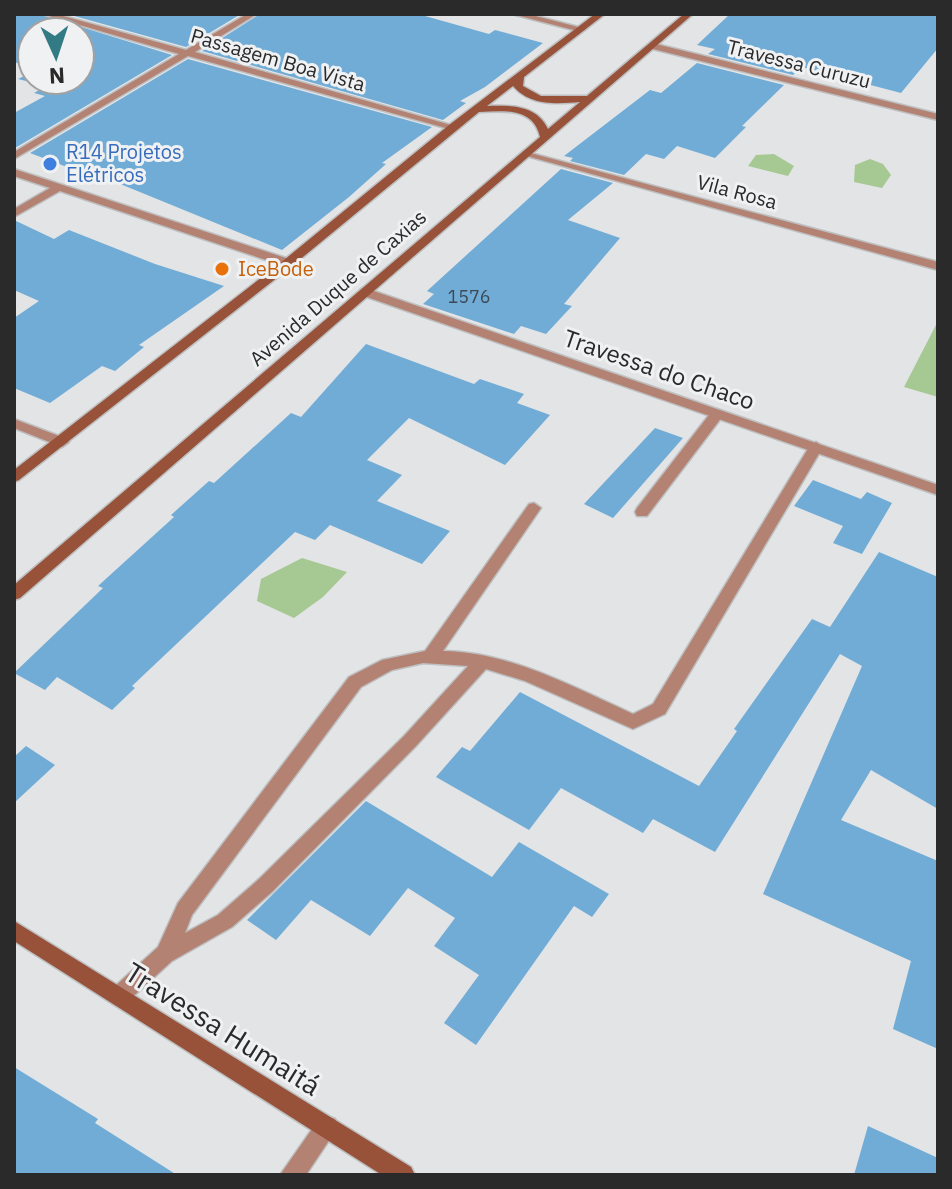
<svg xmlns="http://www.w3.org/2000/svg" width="952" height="1189" font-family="'IBM Plex Sans',sans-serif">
<rect width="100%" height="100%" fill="#e2e4e5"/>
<path fill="#a6c892" d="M774 154 794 166 788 176 748 166 756 155Z
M870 159 883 164 891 175 882 188 854 182 855 165Z
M938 321V397L904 387Z
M302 558 347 572 323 597 294 618 257 601 261 579Z"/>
<path fill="#71acd7" d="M14 14H39L172 55 15 148 14 113 45 96 34 93 46 86 18 79 32 72V80H80V32H32V68L14 62Z
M67 14H241L186 47Z
M260 14H418L489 34 495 30 543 43 485 87 460 101 466 103 443 120 202 51Z
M730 14H938V48L901 93 806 68 800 69 793 75 708 54 715 49 697 45Z
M188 59 432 127 382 163 386 164 349 197 282 250 108 179 104 181 30 153Z
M697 63 784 85 742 126 746 127 715 158 677 146 664 159 646 154 624 175 570 161 573 158 564 156 650 90 661 93Z
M561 169 613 183 568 220 620 238 564 304 572 306 546 334 521 326 514 334 423 304 434 294 427 291Z
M14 220 54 239 69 230 155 264 224 286 139 345 144 347 115 371 102 366 50 403 14 388V318L39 301 14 290Z
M366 344 474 384 480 379 524 394 517 403 550 415 505 465 409 418 367 460 402 475 377 501 450 531 422 564 330 525 315 540 295 532 132 686 135 688 112 710 57 677 45 690 14 673 103 588 98 586 174 517 171 515 209 481 214 483 291 413 301 417Z
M655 428 683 438 613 518 584 504Z
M813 480 861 499 867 492 892 503 862 554 833 543 843 526 794 506Z
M879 552 938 577V809L871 770 841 820 938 861V1049L893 1029 911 961 763 894 862 666 840 654 715 852 653 819 643 833 561 788 529 830 436 777 462 747 470 751 520 692 699 786 737 731 734 729 812 619 830 627Z
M26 746 55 765 14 803V757Z
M366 801 492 877 519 842 609 894 592 917 574 906 476 1045 444 1023 479 975 434 946 455 918 408 888 370 936 311 900 276 940 247 920Z
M14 1067 98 1119 95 1123 177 1175H14Z
M868 1126 938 1158V1175H854Z"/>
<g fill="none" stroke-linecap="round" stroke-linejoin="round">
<defs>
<path id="lane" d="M717 410 722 411 724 414 722 417 647 516H637L635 512 637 508 712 411Z
M816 442 823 447 665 714 633 729 525 681 486 669 416 746 273 891 232 927 172 961 126 1003 119 1006 112 1003 109 996 112 989 158 947 178 903 349 677 382 660 425 651 529 504 534 503 541 508 443 651C509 652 572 686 633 714L653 704 809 447ZM423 663 468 666 404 736 259 879 218 915 185 933 192 915 361 687 392 670Z"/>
<path id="street" d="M42 14H56L186 50 247 14H257L195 52 458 127 449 129 188 56 14 159V152L179 54Z
M512 14H528L586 29 581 32Z
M652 43 938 114V120L649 48 647 46Z
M523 151 938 262V270L523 155Z
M14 169 292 260 294 263 288 267 284 266 60 191 14 217V209L50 188 14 176Z
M365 288 938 485V495L361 295V289Z
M14 419 67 439 69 442 62 447 14 428Z
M327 1116 335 1119 338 1127 306 1175H280L319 1119Z"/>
<path id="secondary" d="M595 14H605L524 77 523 86 541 96H587L684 14H693L20 598 14 600V585L540 137C533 107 504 111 479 112L292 266 19 480 14 482V470L284 260 449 125ZM513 86C530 106 556 104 580 102L548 129C537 105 511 105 487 106Z
M14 921 411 1167 415 1175H382L14 941Z"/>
</defs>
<use href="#lane" stroke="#bdbfc0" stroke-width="3"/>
<use href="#street" stroke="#bdbfc0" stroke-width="3"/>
<use href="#secondary" stroke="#bdbfc0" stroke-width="3"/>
<use href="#lane" fill="#b48272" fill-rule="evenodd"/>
<use href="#street" fill="#b48272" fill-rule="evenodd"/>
<use href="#secondary" fill="#98523a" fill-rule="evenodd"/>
</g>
<circle fill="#3f7fe0" stroke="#f0f1f2" stroke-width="3" cx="50" cy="164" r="8"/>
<circle fill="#e8710a" stroke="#f0f1f2" stroke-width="3" cx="222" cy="269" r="8"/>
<g text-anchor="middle" stroke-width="6" stroke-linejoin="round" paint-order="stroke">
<g font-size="18" fill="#3c4a56">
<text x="469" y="303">1576</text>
</g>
<g font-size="20" fill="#2a2a2b" stroke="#f0f1f2">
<text transform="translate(278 60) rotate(16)" y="7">Passagem Boa Vista</text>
<text transform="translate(799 64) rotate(14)" y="7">Travessa Curuzu</text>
<text transform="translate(737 192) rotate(15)" y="7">Vila Rosa</text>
<text transform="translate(338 288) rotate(-41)" y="7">Avenida Duque de Caxias</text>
</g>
<g font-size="20" fill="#366cbe" stroke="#f0f1f2" text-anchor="start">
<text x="66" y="159">R14 Projetos<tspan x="66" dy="23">Elétricos</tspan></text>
</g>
<g font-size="20" fill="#c56008" stroke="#f0f1f2" text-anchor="start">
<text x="238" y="276">IceBode</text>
</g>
<g font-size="24" fill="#2a2a2b" stroke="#f0f1f2">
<text transform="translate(659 370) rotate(19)" y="8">Travessa do Chaco</text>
</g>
<g font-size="28" fill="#2a2a2b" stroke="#f0f1f2">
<text transform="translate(223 1029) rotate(32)" y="10">Travessa Humaitá</text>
</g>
</g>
<rect width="952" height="1189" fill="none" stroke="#2a2a2b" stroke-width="32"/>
<g transform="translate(56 56) rotate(177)"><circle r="38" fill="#f0f1f2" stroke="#a1a1a2" stroke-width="2"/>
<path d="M0-6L14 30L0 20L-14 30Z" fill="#337b84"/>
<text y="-12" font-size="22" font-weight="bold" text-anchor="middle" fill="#2a2a2b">N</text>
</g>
</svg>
